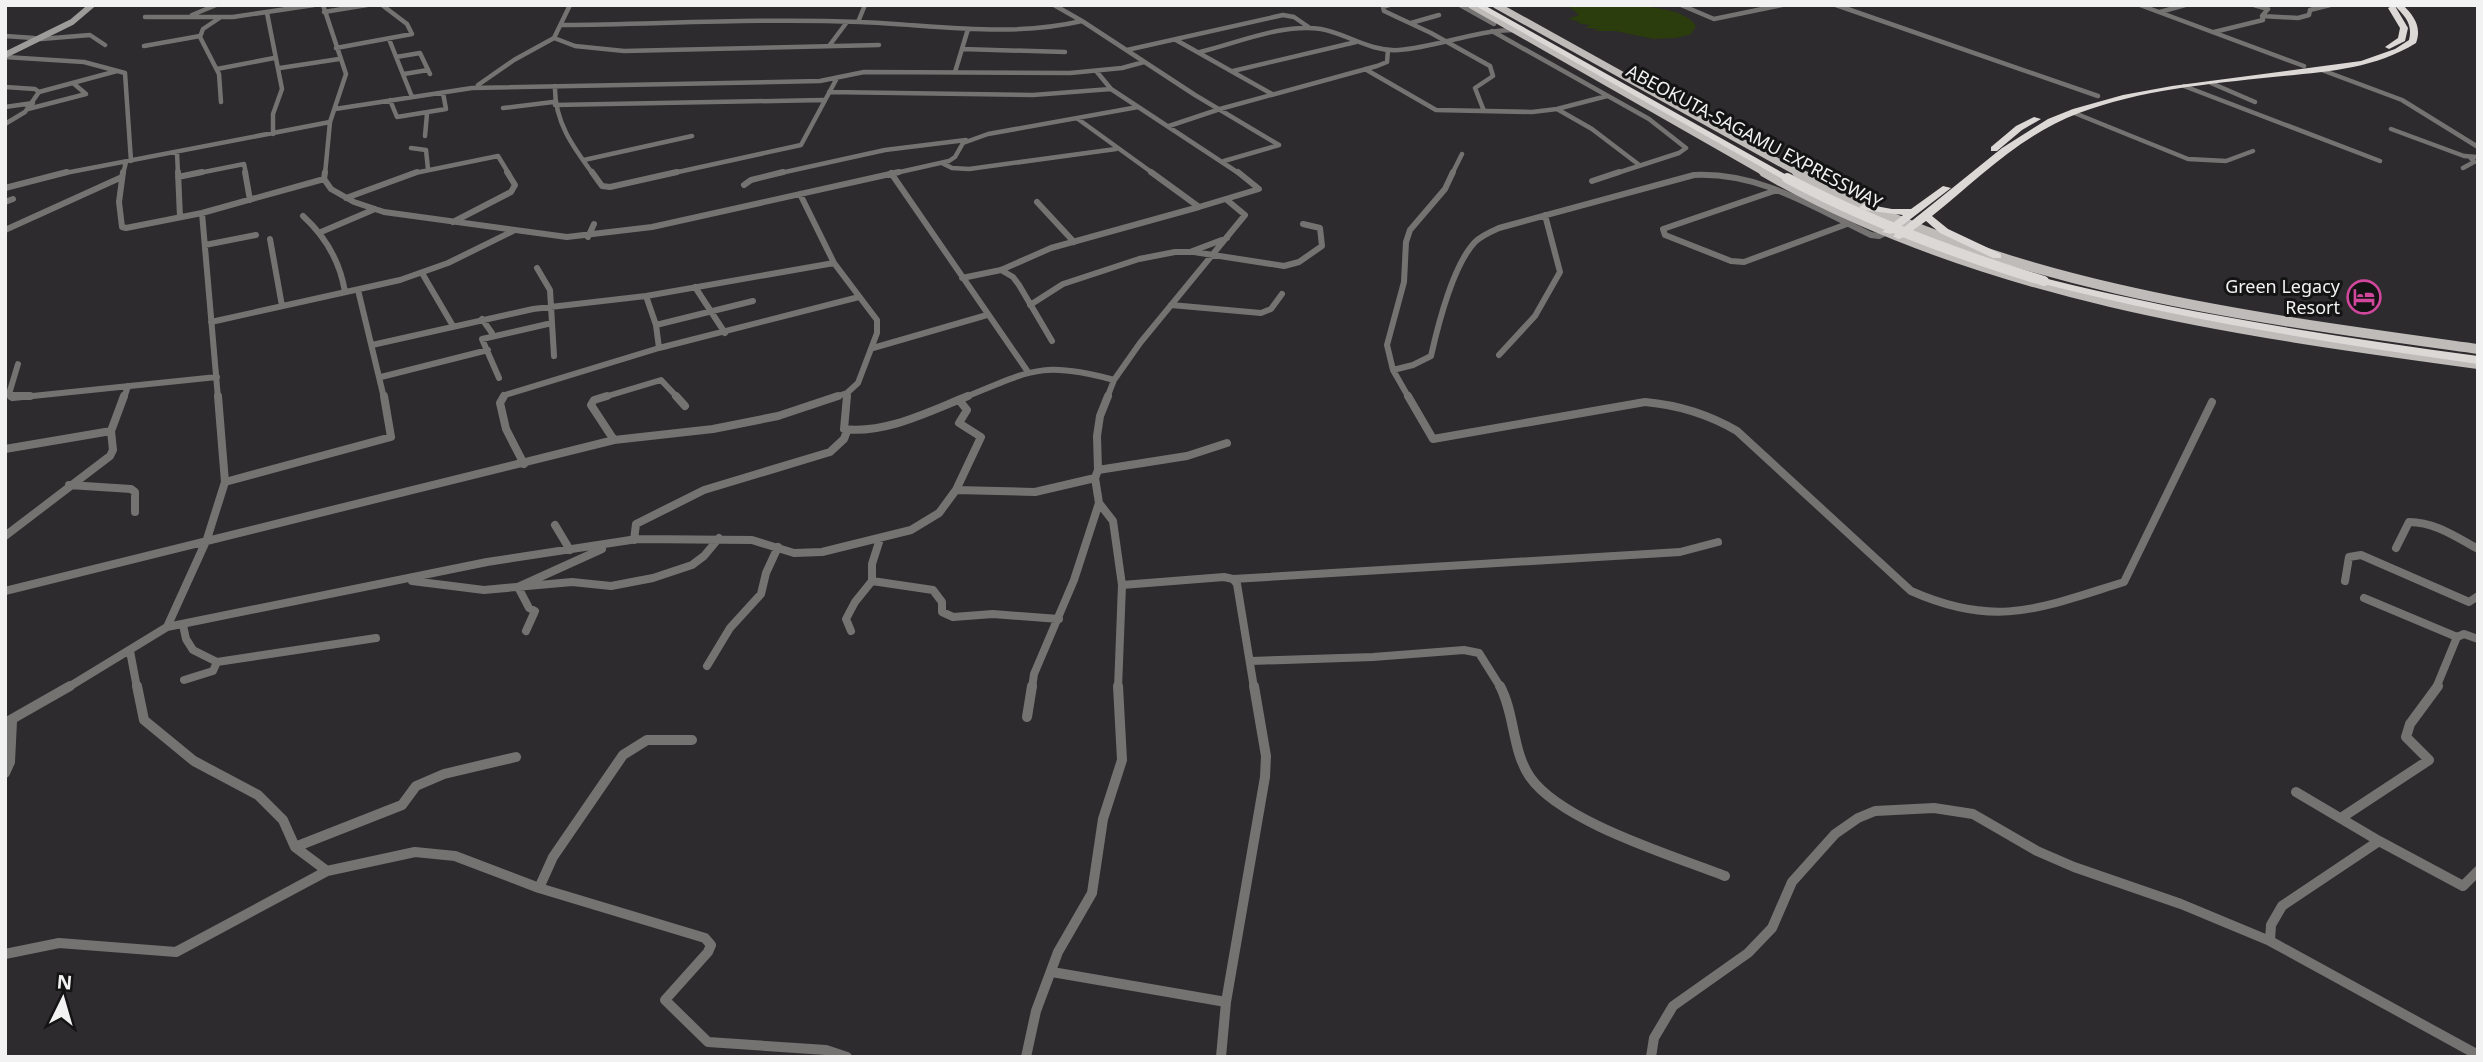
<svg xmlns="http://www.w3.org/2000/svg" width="2483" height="1062" font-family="'Noto Sans',sans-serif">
<rect width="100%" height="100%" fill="#2d2b2d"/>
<path fill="#2b3c0d" d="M1567 5C1597 5 1680 0 1696 26L1691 34 1676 38 1654 39 1615 31H1594L1599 29 1585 28 1590 25 1576 23 1581 22 1568 19 1579 15Z"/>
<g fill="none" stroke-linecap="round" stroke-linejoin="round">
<path stroke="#757372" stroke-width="4.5" d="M323 5 346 74 330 122 325 174
M1054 5 1082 21
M1389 5 1383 7 1384 11 1431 33 1490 66 1493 76 1475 88 1484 111
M1460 5 1494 24
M1681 5 1714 19 1782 5
M1836 5 2098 96
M2140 5 2304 66
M324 12 367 5
M2160 12 2185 5
M267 13 282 89 273 114V134
M192 15 216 5
M2262 16 2298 18 2309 15 2310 10 2330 5
M145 17H233L314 5
M221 17 203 29 200 37 219 74 221 102
M858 22 865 5
M1411 23 1439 15
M562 25C661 24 761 18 860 22 935 25 1008 38 1082 21L1195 95 1279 145 1224 161
M1492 31 1649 119 1686 148 1679 153 1614 174
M2214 32 2263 20 2262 16 2268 9 2254 5
M5 36 34 38
M554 38 575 46 624 51 879 45
M41 39 90 35 105 45
M389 39 412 97
M1176 40 1272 94
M144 46 200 36
M829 46 847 22
M336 48 412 34 407 24 382 5
M962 49 1065 52
M1127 50 1283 15 1294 17 1310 28
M1200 52C1238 43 1282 23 1321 29 1348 34 1370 52 1399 50 1438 47 1475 30 1515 30
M5 57 84 62 125 73 131 161
M396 57 420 53 430 74
M280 68 339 59
M217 69 274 58
M1365 69 1436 110 1532 112 1557 109 1607 96
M2319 69 2402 100 2478 147
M1233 71 1356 42
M955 72 968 29
M1097 72 1111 89 1240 174
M404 74 428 70
M2211 83 2255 102
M478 85 514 60 554 38 570 5
M555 86C554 121 573 147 593 174
M2184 86 2380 161
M5 87 35 89 39 92 117 71
M829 92 1033 95 1111 89
M390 100 397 117 446 109 443 93
M555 105 823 100
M5 107 33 103
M503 108 553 102
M28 109 86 94 73 83
M335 109 472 88 820 81 864 72 1070 73 1122 68 1144 62
M1557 109 1592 129 1638 164
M2072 112 2188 159 2226 161 2253 151
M1078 119 1154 174
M5 124 25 112 39 92
M1169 126 1220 109 1377 66 1387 62 1388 50
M2391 129 2464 156 2478 157
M425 136 427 114
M411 148 426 150 428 169
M177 152 178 174
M584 160 692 136
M942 163 952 168 969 169 1116 149
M2463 168 2474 162 2470 157
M60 174 330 122
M123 174 126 162
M194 174 244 164 246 174
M410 174 498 156 509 174
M669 174 801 145 837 78
M776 174 885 150 966 140
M891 174 949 161 955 157 963 143 988 134 1138 107
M1452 174 1462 154"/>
<path stroke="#757372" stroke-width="6" d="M123 172 119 202 122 227 126 228 202 213 324 179
M178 172 180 217
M245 172 250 200
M325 172 324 179 331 189 354 202 384 212 567 237 652 227 899 172
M592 172 602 186 610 187 677 172
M1151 172 1199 207 1259 189 1238 172
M891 173 1028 372
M178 177 202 172
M1592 181 1619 172
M744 185 751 180 783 172
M5 188 67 172
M1777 190 1663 229 1665 235 1731 261 1744 262 1847 224
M800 194 834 263 877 320V333L858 383 847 393 832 398
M346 198 417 172
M5 202 13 199
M1037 202 1074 242
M202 213 218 398
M303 216C326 237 340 261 345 292
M453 222 511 192 515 185 507 172
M5 230 122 177
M321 232 375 209
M588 237 594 224
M270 239 282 306
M205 245 256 235
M1190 252 1227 238
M537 268 550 290 554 356
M1001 270 1013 277 1019 285 1052 341
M422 273 453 326
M962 278 1001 270 1051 248 1199 207
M695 287 725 333
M358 290 384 398
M646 296 656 325 659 348
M1030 305 1063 284 1139 259 1175 252H1194L1284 266 1299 262 1322 246 1320 228 1303 224
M1171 305 1261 313 1271 309 1282 294
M482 319 492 333 491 337 482 339 499 378
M211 322 400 280 448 263 513 231
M656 325 753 301
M491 337 552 323
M372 345 533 309 646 296 834 263
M873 348 987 315
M1499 355 1535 316 1560 272 1545 215
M1393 370 1387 345 1404 282 1406 242 1410 230 1445 189 1453 172
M381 377 488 350
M12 398 9 394 18 364
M13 398 217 377
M124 398 128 386
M503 398 505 395 659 348 859 297
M601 398 661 380 678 398
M847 398V393
M963 398C1030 371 1041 360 1114 380
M1107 398 1114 380 1140 343 1245 215 1227 200
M1409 398 1393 370 1413 365 1431 356C1438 325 1453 265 1475 242 1481 236 1490 232 1499 228L1694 175C1760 172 1813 207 1871 235L1879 236 1887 232"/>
<path stroke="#757372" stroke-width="8" d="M11 396H30
M504 396 500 403 506 429 524 464
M607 396 594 400 591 405 614 440
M676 396 685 406
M847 396 844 429C886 434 930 411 968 396
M1108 396 1100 416 1097 436 1098 470 1095 478 1099 503 1113 521 1122 585 1118 688
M1408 396 1433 439 1645 402C1679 405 1708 414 1737 431L1911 591C1997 629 2040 608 2124 582L2212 402
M5 449 111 431
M1098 470 1187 456 1227 443
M225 482 391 437 384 396
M69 485 131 489 135 492V512
M956 490 981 437 959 423 967 410 959 400
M555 525 570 550
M5 536 110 456 113 450 111 431 124 396
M634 540 636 524 704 490 830 452 844 439 847 431
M2396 548 2409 522C2435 522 2456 537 2478 549
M1233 579 1680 552 1718 542
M412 581 484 590 572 582 611 586 653 578 692 565 704 556 719 538
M872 581 933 590 942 602V612L953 617 993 614 1059 619
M2345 581 2349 557 2361 555 2469 602 2478 596
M1122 585 1224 577 1233 579 1237 584 1254 688
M5 591 614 440 713 429 778 416 838 396
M2364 598 2457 637
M183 625 186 639 193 650 217 662 376 638
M167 627 487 562 637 539 752 540 794 553 822 552 911 530 939 513 956 490 1035 492 1095 478
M526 631 535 611 529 608 518 587 602 549
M851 631 846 619 855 602 872 581V564L880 539
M130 651 137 688
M1251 661 1373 657 1464 650 1479 653 1501 688
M707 666 730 628 761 594 766 573 778 547
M184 680 213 671 217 662
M67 688 167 627 207 539 225 482 218 396
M1032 688 1034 674 1074 580 1099 503
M2436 688 2457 637 2464 634 2478 639"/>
<path stroke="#757372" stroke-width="10" d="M137 686 144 720 194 761 258 795 283 820 295 847 327 871
M1500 686C1515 714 1512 751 1530 777 1561 822 1674 856 1725 876
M1027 717 1032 686
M5 723 70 686
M5 773 10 762 12 721
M2341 818 2429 760 2406 737 2410 724 2438 686
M2379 841 2463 886 2478 871
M295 847 402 805 416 786 444 774 516 757
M539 888 553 857 623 755 647 740H692
M2270 941 2271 925 2282 906 2379 841 2296 792
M5 954 59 943 176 952 327 871 415 852 455 856 539 888 705 938 711 945 708 952 665 1000 708 1042 826 1050 847 1057
M1052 972 1226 1002
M1026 1057 1036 1011 1058 952 1092 893 1103 819 1122 760 1118 686
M1221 1057 1226 1002 1265 777 1266 756 1254 686
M1651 1057 1654 1038 1673 1006 1748 953 1772 928 1792 882 1835 834 1858 818 1875 811 1934 808 1973 814 2037 851 2074 867 2181 904 2270 941 2478 1055"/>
<path stroke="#9e9c9a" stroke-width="6" d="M5 55 72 22 92 5"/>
<path stroke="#bebbb9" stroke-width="7" d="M1471 5 1767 174
M1496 5 1800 174"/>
<path stroke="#bebbb9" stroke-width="10" d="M1764 172C1981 296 2234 331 2478 364
M1797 172C2005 287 2247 317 2478 349"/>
<path fill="#dbd8d5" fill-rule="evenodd" d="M1474 5H1484L1792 178 1784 180Z
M2394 5H2403C2414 16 2422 27 2416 43 2372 70 2323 72 2273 77 2208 84 2140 90 2079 113 2022 134 1979 178 1932 216L1948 229 2001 254V258H1993L1940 233 1926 221 1902 238 1898 239 1893 236 2002 148 2048 119 2073 109 2123 95 2172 86 2361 61 2395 49 2409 40C2413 24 2405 16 2394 5Z
M2392 6H2395L2408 28 2405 41 2389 49 2385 47 2398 38 2400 28 2388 8Z
M2034 117 2041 119 2022 130 1997 151H1991V147L2016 126Z
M1943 186 1951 188 1891 234 1882 232 1903 215 1864 210 1859 207 1864 204 1892 209H1911Z
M2044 278C2187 314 2332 336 2478 356V364C2330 343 2184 320 2040 283V279Z"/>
<path stroke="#dbd8d5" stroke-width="10" d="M1787 178C1869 222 1955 254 2044 281"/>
</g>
<defs>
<symbol id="hotel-ring" viewBox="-11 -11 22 22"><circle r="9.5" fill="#151415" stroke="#d1479c" stroke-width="1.5"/><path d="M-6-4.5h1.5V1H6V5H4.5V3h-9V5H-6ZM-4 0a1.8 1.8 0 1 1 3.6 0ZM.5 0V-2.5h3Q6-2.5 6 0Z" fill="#d1479c"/></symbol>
</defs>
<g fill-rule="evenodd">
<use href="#hotel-ring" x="2345" y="278" width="38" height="38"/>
</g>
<g text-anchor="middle" stroke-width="6" stroke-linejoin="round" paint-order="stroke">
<g font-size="18" fill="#f3f2f3" stroke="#151415">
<text transform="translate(1754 137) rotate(28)" y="6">ABEOKUTA-SAGAMU EXPRESSWAY</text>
</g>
<g font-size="18" fill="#f3f2f3" stroke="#151415" text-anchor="end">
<text x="2340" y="293">Green Legacy<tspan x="2340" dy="21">Resort</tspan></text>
</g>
</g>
<rect width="2483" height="1062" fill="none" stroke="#f3f2f3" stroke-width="14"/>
<g transform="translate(63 999) rotate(5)" stroke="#151415" stroke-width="5" paint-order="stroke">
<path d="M0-5L12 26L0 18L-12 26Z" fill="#f3f2f3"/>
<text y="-10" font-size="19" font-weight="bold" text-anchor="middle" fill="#f3f2f3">N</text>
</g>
</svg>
